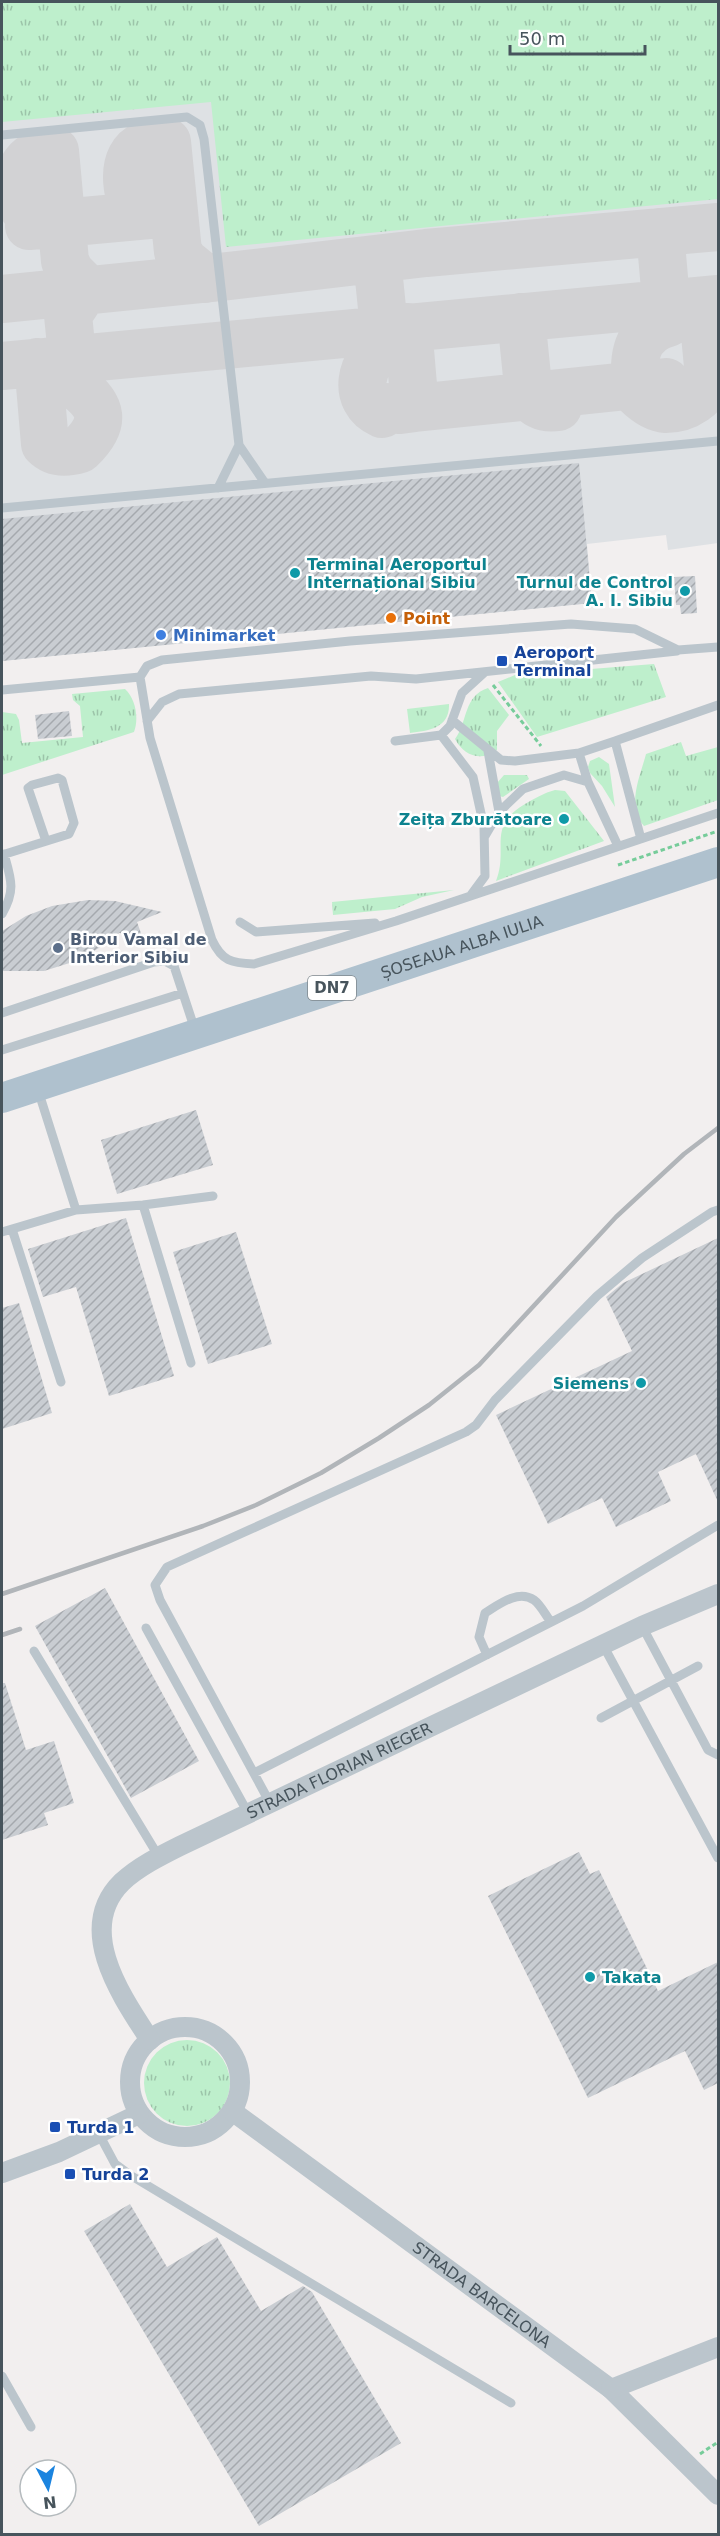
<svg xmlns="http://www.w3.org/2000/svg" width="720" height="2536" font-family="'DejaVu Sans',sans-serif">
<defs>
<pattern id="grass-tufts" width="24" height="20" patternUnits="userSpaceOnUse" patternTransform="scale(1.5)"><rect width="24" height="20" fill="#beefcc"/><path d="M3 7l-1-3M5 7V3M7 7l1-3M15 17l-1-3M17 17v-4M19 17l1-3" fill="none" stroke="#9cc4a9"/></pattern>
<pattern id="building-hatch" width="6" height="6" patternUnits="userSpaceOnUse" patternTransform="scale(1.5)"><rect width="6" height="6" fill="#c9cdd2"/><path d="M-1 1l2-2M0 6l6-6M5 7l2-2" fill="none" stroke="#a5a9ae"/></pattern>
</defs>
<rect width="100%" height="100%" fill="#f2efef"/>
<path fill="#dee1e4" d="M2 2H718V543L668 550 666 535 587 544 592 603 2 661Z"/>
<path fill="url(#grass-tufts)" d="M2 2H718V199L226 247 211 102 2 122Z
M654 664 666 697 537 737 498 682 515 675Z
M488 688 509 715 497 731V750C481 762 464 756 455 739 468 722 463 696 488 688Z
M125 689C136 699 139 719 134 732L2 775V712L16 714 19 720 22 743 83 737 80 706 73 700 72 694Z
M449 704C450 728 429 731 410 733L407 709Z
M681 742 686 756 718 747V800L644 826C626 806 640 777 646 754Z
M599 757 609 764 615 807 602 786 590 773 588 767 590 761Z
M504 775H527L529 779 503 797 499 796 497 783Z
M555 790 565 791 604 841 496 881C509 848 486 827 525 804 535 798 544 793 555 790Z
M454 890 422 897 395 909 333 915 332 902Z
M144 2083a43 43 0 1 1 86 0a43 43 0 1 1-86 0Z"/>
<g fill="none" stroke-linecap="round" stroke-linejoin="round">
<path stroke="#d2d2d4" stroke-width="48" d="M160 214 130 198C122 167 129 139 167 142L178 252 185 262 206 279
M29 226 171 213
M660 232 668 323C633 332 632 363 637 393 645 401 654 408 666 409 686 409 707 396 709 377L702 303
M377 259 386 347C360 359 351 401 382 414L387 407 400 410 415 408 408 327
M2 299 220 277 426 253 718 227
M521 317 529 396C537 406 545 409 558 407
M38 362 45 444C55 454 67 453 80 449 107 423 103 406 75 385L68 315 80 297 88 290 70 272 65 261 55 151C44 152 32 154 25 164 16 177 14 203 28 213 35 218 46 221 54 224
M2 366 718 299
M415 408 666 382"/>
</g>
<path fill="url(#building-hatch)" d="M579 463 592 603 2 661V519Z
M695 576 697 613 681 614 680 605H676L674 577Z
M69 711 72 736 38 739 35 715Z
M88 900 115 901 162 912 137 922 142 936 119 933 106 944 76 961 44 971H2V931L26 916 52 906Z
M196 1110 213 1165 117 1194 101 1140Z
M126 1218 174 1376 109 1396 76 1287 43 1297 28 1249Z
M236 1232 272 1344 208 1364 173 1252Z
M718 1238V1502L696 1454 658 1472 671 1501 616 1527 602 1498 548 1524 496 1415 632 1351 606 1297 623 1283Z
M19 1303 52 1413 2 1429V1308Z
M105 1588 199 1761 131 1798 35 1626Z
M2 1683H5L26 1750 54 1741 74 1803 44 1813 48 1825 2 1840Z
M579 1852 590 1874 599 1870 658 1991 718 1962V2083L704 2090 685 2051 588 2098 488 1896Z
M130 2204 167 2267 217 2237 261 2311 303 2286 312 2292 401 2443 259 2526 84 2231Z"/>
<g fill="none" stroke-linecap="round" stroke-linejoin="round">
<path stroke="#76cc9a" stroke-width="3" stroke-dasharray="4.5 3" stroke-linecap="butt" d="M493 685 541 746
M618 865 718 831
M700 2454 718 2442"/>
<path stroke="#bbc5cc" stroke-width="9" d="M2 135 187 117 200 125 204 139 239 445 265 483
M218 488 239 445
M2 508 718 441
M718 647 678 650 635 629 571 624 350 641 162 660 147 666 140 677 150 738 212 940C222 961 231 963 254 964L396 921 718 813
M2 690 140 677
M452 720 501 760 515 761 579 753
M147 721 162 702 179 694 371 676 416 679 677 651
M441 735 473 777 484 827 485 876 471 895
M395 741 441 735 450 726 462 693 485 672
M615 741 718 705
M488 751 499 812
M485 836 499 812 523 789 564 775 588 782
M618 846 588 782 579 753 615 741 641 839
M2 855 69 834 74 823 62 780 58 778 32 785 28 788 46 841
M2 914C16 890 11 879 4 854
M240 922 256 932 375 923
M2 1013 154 962 165 961 174 966 195 1030
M2 1050 183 993
M38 1090 76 1210
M143 1205 191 1363
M12 1229 61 1382
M2 1232 76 1210 143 1205 213 1196
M642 1626 708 1750 718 1755
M146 1628 248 1813
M603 1645 718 1858
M34 1651 159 1857
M487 1655 479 1637 485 1613C498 1605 518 1589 534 1600 541 1605 546 1616 551 1622
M601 1718 698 1666
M254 1773 583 1606 718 1525
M270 1803 160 1600 155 1585 167 1567 466 1432 476 1425 495 1400 597 1296 642 1258 712 1212 718 1210
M99 2134 115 2164 130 2175 511 2403
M2 2376 31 2427"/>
<g stroke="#bbc5cc" stroke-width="20">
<circle cx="185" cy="2082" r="55"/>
<path id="s1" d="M150 2040C122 1997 74 1929 122 1882 138 1867 160 1856 180 1846L642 1626 718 1594"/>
<path id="s2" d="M232 2111 611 2389 718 2495"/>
<path d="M2 2173 59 2152 139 2114"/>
<path d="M611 2389 718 2347"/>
</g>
<path stroke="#afc1ce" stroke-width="30" id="s3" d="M2 1098 718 862"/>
<path stroke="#b1b5b9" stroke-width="4.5" d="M2 1594 203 1526 256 1505 321 1473 379 1438 429 1405 479 1365 616 1217 684 1154 718 1128
M2 1635 20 1629"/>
</g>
<g fill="#0f9aa8" stroke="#fff" stroke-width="2">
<circle cx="295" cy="573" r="6"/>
<circle cx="685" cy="591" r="6"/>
<circle cx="564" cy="819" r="6"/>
<circle cx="641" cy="1383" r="6"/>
<circle cx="590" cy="1977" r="6"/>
</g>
<circle fill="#e8710a" stroke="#fff" stroke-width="2" cx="391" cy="618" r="6"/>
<circle fill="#3f7fe0" stroke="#fff" stroke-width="2" cx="161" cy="635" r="6"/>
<g fill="#1a4fb4" stroke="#fff" stroke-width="2">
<rect x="496" y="655" width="12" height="12" rx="3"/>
<rect x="49" y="2121" width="12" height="12" rx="3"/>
<rect x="64" y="2168" width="12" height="12" rx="3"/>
</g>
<circle fill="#5c6f8a" stroke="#fff" stroke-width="2" cx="58" cy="948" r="6"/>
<g text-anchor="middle" stroke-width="5" stroke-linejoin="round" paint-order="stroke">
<rect fill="#fff" stroke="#7e878d" stroke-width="1.5" x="308" y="976" width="48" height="24" rx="4.5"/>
<g font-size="15" font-weight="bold" fill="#47545c">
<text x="332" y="993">DN7</text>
</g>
<g font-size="16" font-weight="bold" fill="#0d838f" stroke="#fff" text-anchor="end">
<text x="307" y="570" text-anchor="start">Terminal Aeroportul<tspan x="307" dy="18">Internațional Sibiu</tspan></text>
<text x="673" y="588">Turnul de Control<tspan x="673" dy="18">A. I. Sibiu</tspan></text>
<text x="552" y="825">Zeița Zburătoare</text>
<text x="629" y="1389">Siemens</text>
<text x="602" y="1983" text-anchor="start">Takata</text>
</g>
<g font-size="16" font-weight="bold" fill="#c56008" stroke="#fff" text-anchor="start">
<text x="403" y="624">Point</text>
</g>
<g font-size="16" font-weight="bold" fill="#366cbe" stroke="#fff" text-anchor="start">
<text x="173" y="641">Minimarket</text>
</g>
<g font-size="16" font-weight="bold" fill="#164399" stroke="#fff" text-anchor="start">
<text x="514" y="658">Aeroport<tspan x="514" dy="18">Terminal</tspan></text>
<text x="67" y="2133">Turda 1</text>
<text x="82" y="2180">Turda 2</text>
</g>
<g font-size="16" font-weight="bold" fill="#4e5e75" stroke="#fff" text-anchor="start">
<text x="70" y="945">Birou Vamal de<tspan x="70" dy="18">Interior Sibiu</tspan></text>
</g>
<g font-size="16" fill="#47545c" stroke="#fff">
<text dy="6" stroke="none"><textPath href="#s3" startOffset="484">ȘOSEAUA ALBA IULIA</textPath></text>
<text dy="6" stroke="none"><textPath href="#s1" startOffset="420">STRADA FLORIAN RIEGER</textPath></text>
<text dy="6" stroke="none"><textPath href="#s2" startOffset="310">STRADA BARCELONA</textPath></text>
</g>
</g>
<rect width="720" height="2536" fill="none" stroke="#47545c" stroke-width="6"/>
<g transform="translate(48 2488) rotate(173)"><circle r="28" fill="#ffffff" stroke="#b5bbbe" stroke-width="1.5"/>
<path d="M0-4.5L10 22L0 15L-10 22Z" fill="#1b84df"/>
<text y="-9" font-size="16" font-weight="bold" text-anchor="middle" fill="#47545c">N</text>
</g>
<path d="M510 45v9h135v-9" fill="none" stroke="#47545c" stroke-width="3"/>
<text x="519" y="45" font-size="18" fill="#47545c" stroke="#ffffff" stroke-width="4.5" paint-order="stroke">50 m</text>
</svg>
